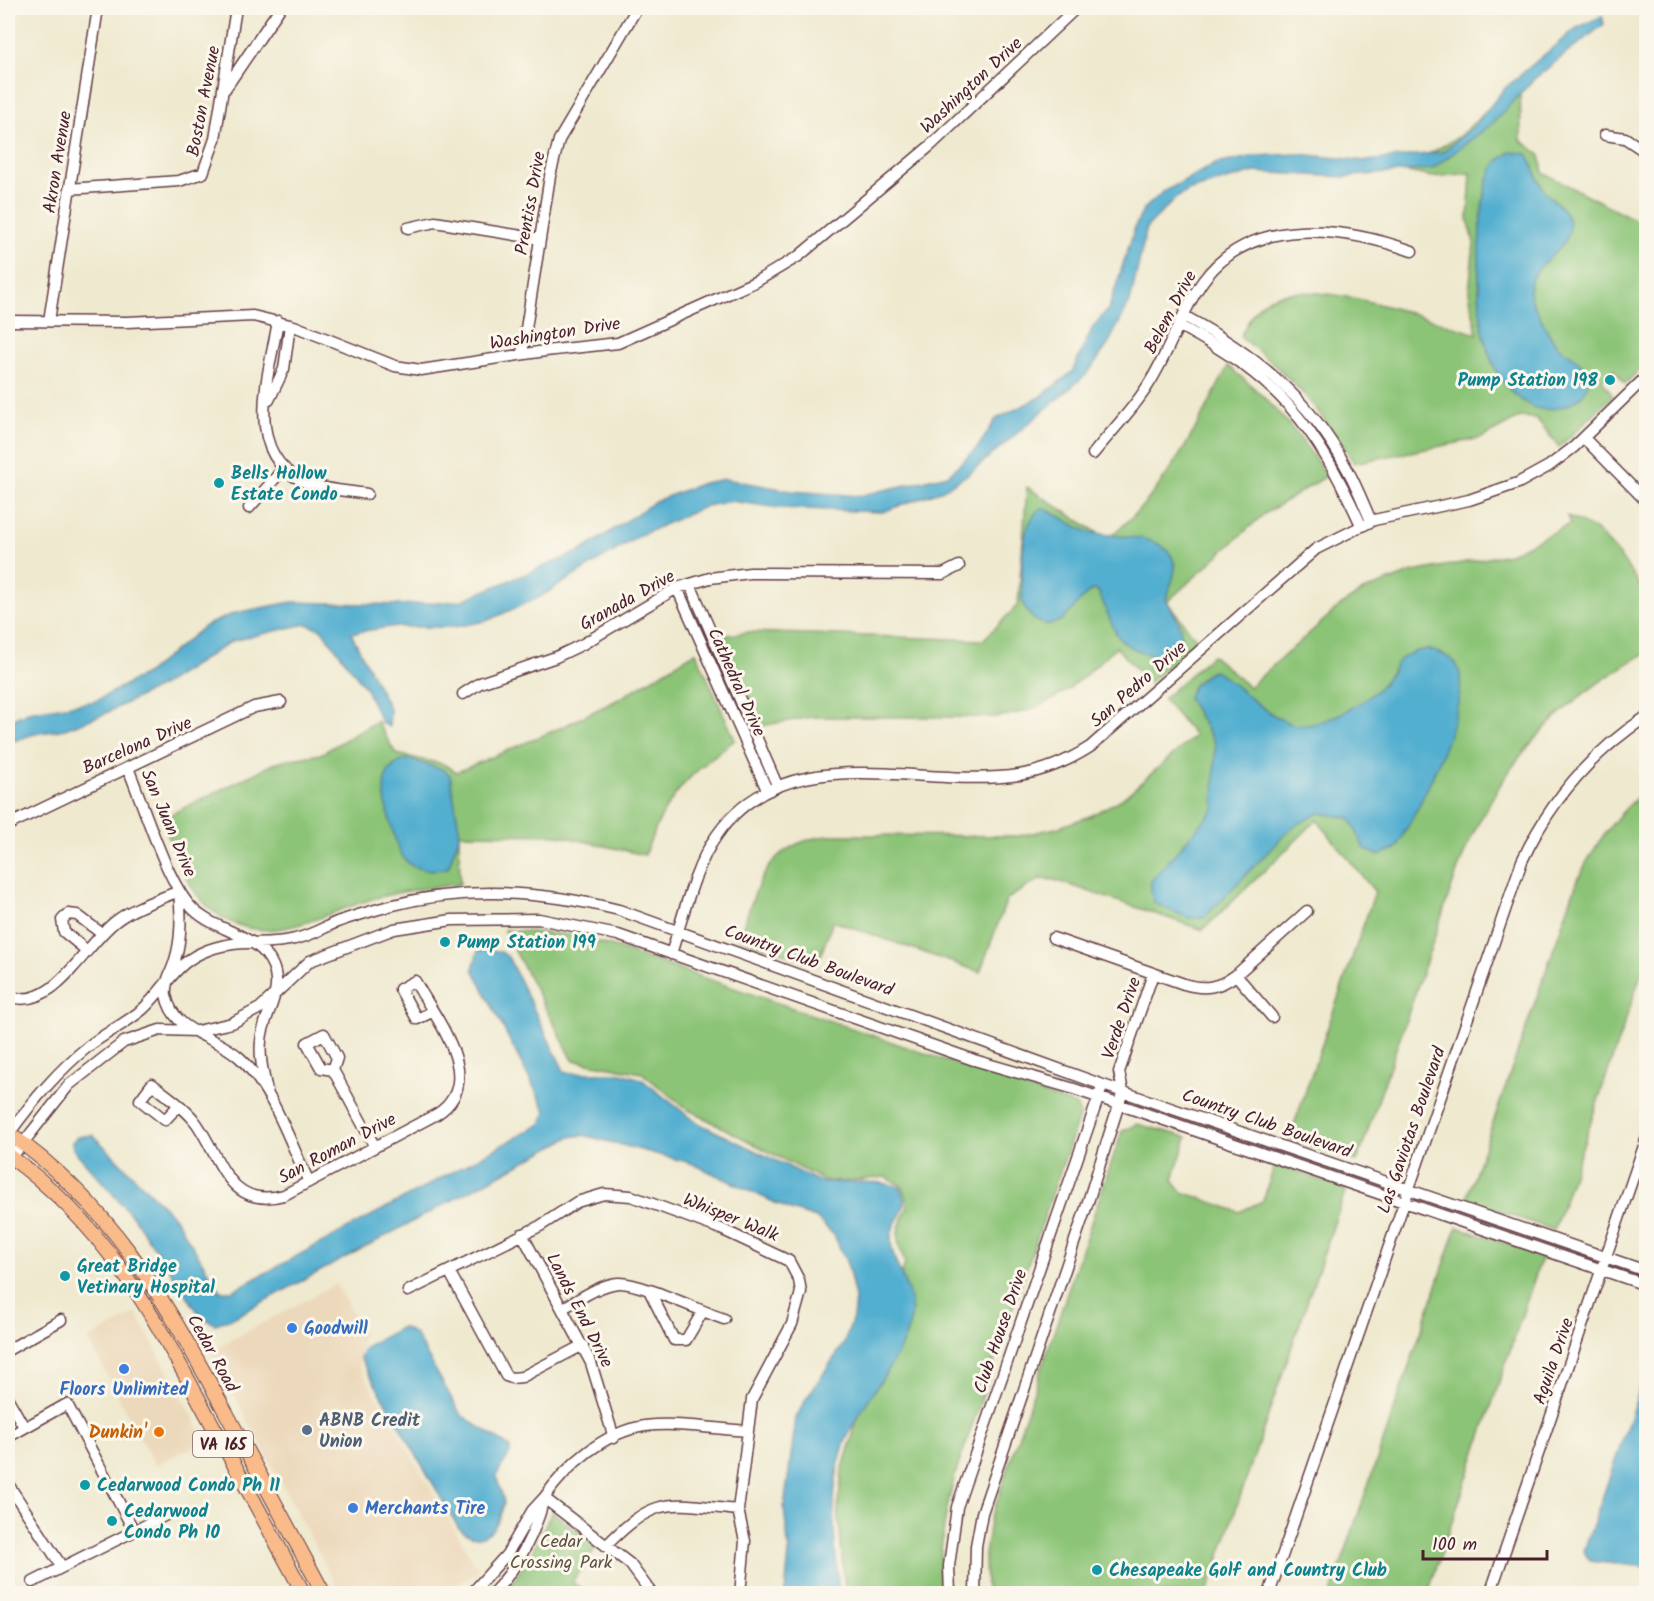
<svg xmlns="http://www.w3.org/2000/svg" width="1654" height="1601" font-family="Kalam,sans-serif">
<rect width="100%" height="100%" fill="#fbf7ec"/>
<filter id="ink" filterUnits="userSpaceOnUse"><feTurbulence type="fractalNoise" baseFrequency=".0167" numOctaves="2"/><feDisplacementMap in="SourceGraphic" scale="12" xChannelSelector="R" yChannelSelector="G"/><feConvolveMatrix kernelMatrix="1 2 1 2 8 2 1 2 1" color-interpolation-filters="sRGB"/></filter>
<filter id="wash" filterUnits="userSpaceOnUse"><feTurbulence type="fractalNoise" baseFrequency=".008" numOctaves="4" result="noise"/><feDisplacementMap in="SourceGraphic" scale="24" xChannelSelector="R" yChannelSelector="G"/><feGaussianBlur stdDeviation="1.35" result="paint"/><feColorMatrix in="noise" values="0 0 0 0 0 0 0 0 0 0 0 0 0 0 0 0 0 1.4 0 .05"/><feComposite in="paint" operator="in"/></filter>
<g filter="url(#wash)">
<rect width="100%" height="100%" fill="#efe9cf"/>
<path fill="#ecd8ba" d="M336 1284 362 1331 359 1366 479 1571 442 1593H340L211 1351Z
M136 1313 206 1441 155 1465 88 1340Z"/>
<path fill="#8cc477" stroke="#6b7251" stroke-width="1.5" d="M1520 81 1521 140 1540 155 1543 173 1646 225V363L1625 384 1614 369 1602 380 1613 396 1559 447 1536 418 1520 417 1482 438 1354 463C1321 410 1290 374 1240 337 1248 322 1254 306 1270 298 1316 277 1428 319 1477 334L1469 292 1474 243 1468 219 1471 173 1432 177 1375 165 1431 153 1458 137Z
M1228 366C1270 399 1297 431 1327 476L1264 514 1167 602 1197 640 1149 683 1116 647C1075 684 1053 711 995 717H812L761 726 722 636 749 632 983 640 1018 605 1027 487 1107 539C1162 498 1198 426 1228 366Z
M1567 516 1595 529 1615 550 1642 588 1646 653C1552 705 1499 767 1459 866L1357 1162 1289 1139 1375 892 1317 820 1203 930 1055 880 1040 879 1007 899 980 972 833 921 817 965 739 938C760 880 765 841 836 835L1019 836 1056 828 1090 816 1122 799 1195 736 1163 699 1212 655 1249 687 1341 605 1363 591 1413 572 1509 554 1570 524Z
M696 652 735 740C688 774 664 799 645 855L557 835 459 834 460 884C429 888 397 891 366 901 312 918 260 953 208 907 184 885 174 848 161 819L280 761 321 754 377 721 396 754 443 764 457 772 560 728 619 699Z
M1646 790V960L1554 1230 1466 1200 1578 879C1594 846 1617 813 1646 790Z
M504 930 572 935 614 947 1076 1105 1080 1114 955 1475C944 1515 939 1552 939 1593H845L838 1508 842 1471 905 1263C894 1236 896 1231 908 1206L903 1187 886 1177 841 1182 823 1180 687 1109 642 1073 573 1060Z
M1137 1124 1187 1137 1173 1179 1180 1191 1239 1212 1263 1201 1275 1164 1346 1189 1207 1593H986L985 1555 990 1521 1122 1131Z
M1457 1227 1542 1256 1428 1593H1331Z
M552 1512 597 1546 572 1582 588 1593 505 1594 528 1559Z"/>
<path fill="#52afd0" stroke="#4e677e" stroke-width="1.5" d="M1602 16 1604 24 1534 79 1492 124 1432 169 1344 177 1255 172 1190 190 1176 198 1147 227 1130 302 1107 346 1088 373 970 473 943 490 882 512 780 508 731 501 706 506 639 536 538 598 486 621 454 627H390L351 633 390 710 389 727 382 723 365 687 321 629 306 624 232 641 163 685 104 714 65 729 34 734 8 743V721L28 712 96 701 147 673 205 626 235 613 292 602 401 605 460 601 581 551 656 501 703 483 725 479 792 491 859 496 948 475 978 447 996 419 1040 397 1072 372 1093 327 1109 308 1136 224 1144 209 1163 192 1215 164 1256 156 1298 154 1367 161 1443 152 1474 126 1505 88 1575 29Z
M1511 152 1527 154C1535 166 1537 183 1547 194 1556 202 1565 209 1569 222 1576 255 1511 266 1535 307 1542 319 1547 332 1555 343 1564 354 1582 358 1587 374 1595 400 1555 414 1536 408 1526 405 1517 397 1510 390 1497 377 1488 355 1484 337 1476 304 1475 190 1496 163 1500 159 1506 155 1511 152Z
M1041 508C1058 512 1070 525 1086 531 1110 540 1170 528 1175 567 1175 576 1169 590 1166 599 1172 610 1182 624 1181 637 1179 669 1135 653 1121 640 1111 630 1106 604 1097 590H1092C1075 601 1067 627 1044 624 1033 622 1026 611 1022 601 1023 572 1017 527 1041 508Z
M1427 649C1436 652 1449 655 1456 664 1476 692 1421 806 1404 833 1402 838 1399 846 1395 849 1390 852 1382 853 1377 855L1364 848 1350 818 1319 813 1291 828 1204 918H1188L1154 903 1151 893V881L1214 809 1215 743 1188 698C1190 686 1202 676 1213 671L1219 673C1238 686 1274 722 1296 725 1320 728 1363 704 1379 688 1400 667 1390 656 1427 649Z
M408 759 442 769 450 775 460 834 448 868C434 871 421 872 408 863 396 854 381 794 385 780 388 768 396 762 408 759Z
M488 949 501 952 508 957 565 1073H621L641 1079 696 1122 818 1181C846 1186 874 1177 901 1188 912 1214 891 1217 891 1239 891 1266 916 1291 911 1318 902 1361 866 1396 848 1435 826 1486 835 1541 839 1593H785L789 1553 784 1508 796 1418 806 1399 843 1345 853 1318 855 1298 848 1266 834 1235 816 1218 788 1209 691 1163 583 1135 570 1137 231 1319 215 1324 202 1318 134 1218 73 1149 72 1142 77 1137 93 1135 176 1219 220 1291H232L541 1124 546 1111 473 969 478 951Z
M402 1327 415 1334 461 1415 510 1447V1453L497 1474C497 1485 502 1492 504 1502 504 1507 501 1511 500 1516 492 1537 475 1545 458 1527L360 1358 365 1347Z
M1646 1371V1567L1589 1561 1584 1551Z"/>
</g>
<g filter="url(#ink)">
<g fill="none" stroke-linecap="round" stroke-linejoin="round">
<defs>
<path id="minor" d="M225 89 280 8
M1605 135 1625 138 1646 152
M69 189 179 181 203 173 215 139 236 8
M408 228 435 222 540 239
M1184 316C1252 353 1310 398 1346 467 1356 484 1363 503 1371 521
M8 321 127 322 253 316 294 326 395 366 421 370 545 351 618 343 757 281 799 256 930 146 1076 8
M49 321 98 8
M278 321C269 376 239 460 312 485 329 490 349 491 367 494
M1180 326C1279 379 1315 424 1361 525
M522 354 550 176 559 140 637 8
M269 400 284 369 290 325
M1584 438 1646 501
M1093 454C1112 430 1135 408 1150 382 1170 350 1181 312 1203 281 1252 214 1343 227 1412 251
M249 508 284 468
M690 584 777 785
M677 588 767 790
M463 694 480 683 556 657 583 644 677 588 710 578 750 573 943 574 959 566
M128 768C143 804 166 879 190 906 214 933 259 932 273 966 284 994 263 1014 261 1041 259 1059 264 1077 268 1095
M8 825 254 707 281 702
M179 891C181 914 182 938 175 960 172 972 164 982 166 995 174 1035 215 1034 240 1058 273 1089 289 1141 309 1182
M1053 938 1184 984C1204 990 1219 988 1236 975L1307 911
M86 950 64 932 62 920 68 914 77 915 101 933
M671 954C683 917 694 867 717 835 787 735 918 790 1019 775 1045 771 1068 761 1090 747L1316 549 1374 520 1469 500 1518 483 1549 466 1574 447 1646 377
M1236 975 1272 1017
M8 996C54 1013 84 945 116 921 134 907 158 900 179 891
M333 1070 321 1068 307 1043 324 1034 337 1058 333 1070 375 1147
M178 1106 165 1120 140 1100 152 1084C167 1096 187 1109 197 1124 221 1159 229 1210 284 1195L437 1114C488 1081 435 1018 415 981L400 989 417 1019 432 1012
M8 1135C33 1101 57 1071 90 1045 107 1032 127 1023 143 1009 164 990 174 965 201 953 235 937 262 947 295 939 310 936 323 928 337 922 354 916 372 911 389 906 465 886 544 891 619 910L1103 1085 1646 1271
M8 1162 69 1085 124 1042 160 1030 197 1031 232 1023 260 1008 310 961 394 929 452 920 539 919 618 935 974 1060 1071 1088 1646 1285
M522 1234 591 1363 614 1438
M449 1271 506 1376 512 1378 522 1377 583 1345
M408 1291 540 1226 577 1202 604 1194 631 1196 721 1229 789 1261 799 1280 801 1292 792 1324 752 1399 738 1510 745 1541 740 1594
M650 1292 674 1340H686L703 1311
M563 1308C580 1299 599 1285 618 1283 640 1282 700 1311 724 1319
M8 1350 61 1320
M8 1399 24 1427
M8 1437 67 1404 134 1531
M8 1484 62 1567
M606 1546C657 1493 671 1504 738 1510
M33 1582 168 1514
M471 1594 507 1554 532 1511 544 1498C536 1532 517 1569 492 1594
M652 1594 630 1564 544 1498C567 1465 604 1432 645 1426 678 1422 715 1429 748 1431
M950 1594 949 1566 957 1507 1101 1090
M975 1594 976 1546 982 1513 1086 1208 1123 1091 1119 1072 1153 974
M1269 1594 1522 861C1550 801 1591 753 1646 717
M1490 1594 1646 1140"/>
<path id="major" d="M8 1133C114 1206 164 1300 224 1409 257 1471 291 1532 324 1594
M8 1155C105 1224 151 1311 206 1413 239 1473 271 1533 304 1594"/>
</defs>
<use href="#minor" stroke="#633d44" stroke-width="13"/>
<use href="#major" stroke="#633d44" stroke-width="16"/>
<use href="#minor" stroke="#fff" stroke-width="10"/>
<use href="#major" stroke="#fabb8b" stroke-width="14"/>
</g>
</g>
<g fill="#0f9aa8" stroke="#fbf7ec" stroke-width="2">
<circle cx="1610" cy="380" r="6"/>
<circle cx="219" cy="483" r="6"/>
<circle cx="445" cy="942" r="6"/>
<circle cx="65" cy="1276" r="6"/>
<circle cx="85" cy="1485" r="6"/>
<circle cx="112" cy="1521" r="6"/>
<circle cx="1097" cy="1570" r="6"/>
</g>
<g fill="#3f7fe0" stroke="#fbf7ec" stroke-width="2">
<circle cx="292" cy="1328" r="6"/>
<circle cx="124" cy="1369" r="6"/>
<circle cx="353" cy="1508" r="6"/>
</g>
<circle fill="#5c6f8a" stroke="#fbf7ec" stroke-width="2" cx="307" cy="1430" r="6"/>
<circle fill="#e8710a" stroke="#fbf7ec" stroke-width="2" cx="159" cy="1432" r="6"/>
<g text-anchor="middle" stroke-width="6" stroke-linejoin="round" paint-order="stroke">
<rect fill="#fbf7ec" stroke="#7f6065" stroke-width="1.5" x="193" y="1431" width="60" height="26" rx="4.5"/>
<g font-size="16" font-weight="bold" fill="#4a1f2b">
<text x="223" y="1450">VA 165</text>
</g>
<g font-size="18" fill="#4a1f2b" stroke="#fbf7ec">
<text transform="translate(971 85) rotate(-43)" y="6">Washington Drive</text>
<text transform="translate(203 101) rotate(-79)" y="6">Boston Avenue</text>
<text transform="translate(57 162) rotate(-81)" y="6">Akron Avenue</text>
<text transform="translate(530 203) rotate(-80)" y="6">Prentiss Drive</text>
<text transform="translate(1170 312) rotate(-62)" y="6">Belem Drive</text>
<text transform="translate(555 333) rotate(-9)" y="6">Washington Drive</text>
<text transform="translate(627 600) rotate(-29)" y="6">Granada Drive</text>
<text transform="translate(737 682) rotate(66)" y="6">Cathedral Drive</text>
<text transform="translate(1138 684) rotate(-41)" y="6">San Pedro Drive</text>
<text transform="translate(137 745) rotate(-24)" y="6">Barcelona Drive</text>
<text transform="translate(169 823) rotate(67)" y="6">San Juan Drive</text>
<text transform="translate(809 960) rotate(20)" y="6">Country Club Boulevard</text>
<text transform="translate(1121 1018) rotate(-71)" y="6">Verde Drive</text>
<text transform="translate(1267 1123) rotate(19)" y="6">Country Club Boulevard</text>
<text transform="translate(1411 1130) rotate(-71)" y="6">Las Gaviotas Boulevard</text>
<text transform="translate(337 1148) rotate(-28)" y="6">San Roman Drive</text>
<text transform="translate(731 1217) rotate(22)" y="6">Whisper Walk</text>
<text transform="translate(580 1310) rotate(63)" y="6">Lands End Drive</text>
<text transform="translate(1000 1331) rotate(-71)" y="6">Club House Drive</text>
<text transform="translate(213 1353) rotate(61)" y="6">Cedar Road</text>
<text transform="translate(1553 1361) rotate(-71)" y="6">Aguila Drive</text>
</g>
<g font-size="18" font-weight="bold" fill="#0d838f" stroke="#fbf7ec" text-anchor="start">
<text x="1598" y="386" text-anchor="end">Pump Station 198</text>
<text x="231" y="479">Bells Hollow<tspan x="231" dy="21">Estate Condo</tspan></text>
<text x="457" y="948">Pump Station 199</text>
<text x="77" y="1272">Great Bridge<tspan x="77" dy="21">Vetinary Hospital</tspan></text>
<text x="97" y="1491">Cedarwood Condo Ph 11</text>
<text x="124" y="1517">Cedarwood<tspan x="124" dy="21">Condo Ph 10</tspan></text>
<text x="1109" y="1576">Chesapeake Golf and Country Club</text>
</g>
<g font-size="18" font-weight="bold" fill="#366cbe" stroke="#fbf7ec" text-anchor="start">
<text x="304" y="1334">Goodwill</text>
<text x="124" y="1395" text-anchor="middle">Floors Unlimited</text>
<text x="365" y="1514">Merchants Tire</text>
</g>
<g font-size="18" font-weight="bold" fill="#4e5e75" stroke="#fbf7ec" text-anchor="start">
<text x="319" y="1426">ABNB Credit<tspan x="319" dy="21">Union</tspan></text>
</g>
<g font-size="18" font-weight="bold" fill="#c56008" stroke="#fbf7ec" text-anchor="end">
<text x="147" y="1438">Dunkin'</text>
</g>
<g font-size="18" fill="#5e5142" stroke="#fbf7ec">
<text x="561" y="1547">Cedar<tspan x="561" dy="21">Crossing Park</tspan></text>
</g>
</g>
<rect width="1654" height="1601" fill="none" stroke="#fbf7ec" stroke-width="30"/>
<path d="M1423 1550v9h124v-9" fill="none" stroke="#4a1f2b" stroke-width="3"/>
<text x="1432" y="1550" font-size="18" fill="#4a1f2b" stroke="#fbf7ec" stroke-width="4.5" paint-order="stroke">100 m</text>
</svg>
